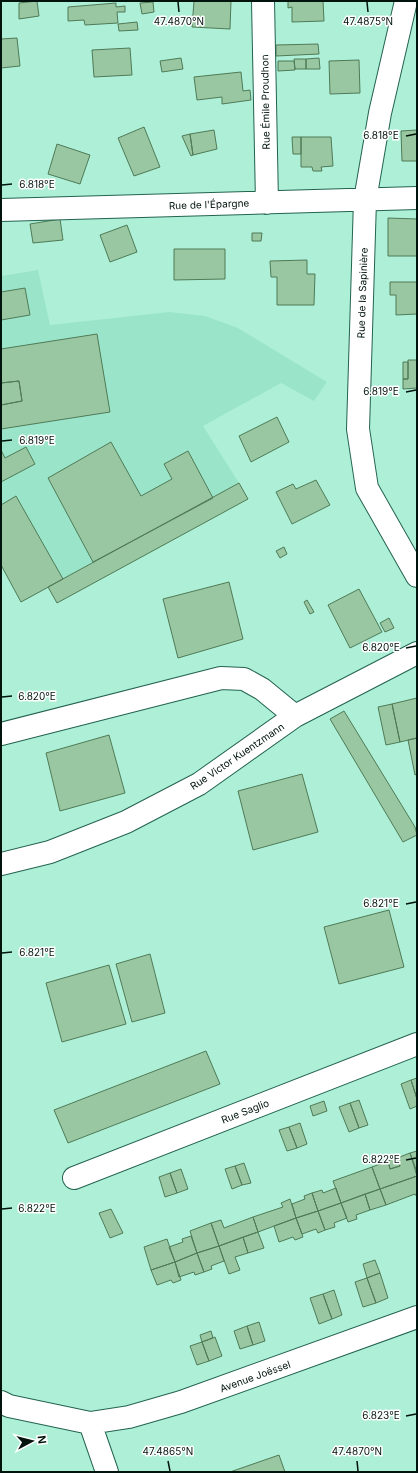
<svg xmlns="http://www.w3.org/2000/svg" width="418" height="1473" font-family="Inter,sans-serif">
<rect width="100%" height="100%" fill="#aeefd7"/>
<path fill="#9ae5ca" d="M38 270 50 325 169 312 205 316 238 328 327 382 314 401 281 383 203 426 239 483 21 602 1 565V276Z"/>
<path fill="#99c7a1" stroke="#4f7b57" d="M37 1 39 16 19 19V3Z
M194 1H231L230 29 192 27Z
M288 1H323L324 21 292 22V7L288 8Z
M153 2 154 12 142 14 140 3Z
M116 3V7L125 6V12H117L118 23 85 25 84 20 68 21V7Z
M137 22 138 30 119 31 118 24Z
M17 38 20 66 1 68V39Z
M318 44 319 54 276 56V45Z
M130 48 132 75 94 77 92 50Z
M181 58 183 69 162 72 160 61Z
M319 58 320 69H306V59Z
M294 59H306V69H295Z
M359 60 360 93 330 94 329 61Z
M278 61H294L295 70 278 71Z
M241 72 243 91 250 90 251 100 222 104V97L197 100 194 77Z
M144 127 160 167 134 176 118 138Z
M214 130 217 149 193 155 190 134Z
M417 130V161H402L401 131Z
M190 134 193 155 191 156 182 136Z
M292 137H301V154H293Z
M301 137H331L333 166 321 167 322 171H313L312 167H301Z
M57 144 90 155 80 184 48 174Z
M388 218 417 219V256H388Z
M60 219 63 240 33 243 30 224Z
M127 225 137 252 110 262 100 235Z
M252 233H262L261 241H252Z
M174 249H225V279L174 280Z
M307 260V274H315L314 305H277V277H271L270 261Z
M390 282H417V314L396 315V295H390Z
M25 288 30 315 1 320V292Z
M97 334 110 412 1 429V405L22 401 19 381 1 383V349Z
M408 360H417V388L403 389V379H408Z
M403 362H408V379H403Z
M19 381 22 401 1 405V383Z
M277 417 289 442 251 462 239 436Z
M111 442 141 496 172 479 164 464 188 451 213 498 93 562 48 478Z
M26 447 35 464 1 482V450L5 458Z
M316 480 330 505 292 524 276 492 293 484 296 489Z
M239 483 248 499 57 603 48 587Z
M16 496 63 579 21 602 1 565V505Z
M284 547 287 554 280 558 276 551Z
M229 582 243 639 178 658 163 599Z
M359 589 382 632 350 648 328 605Z
M307 600 314 612 310 614 304 602Z
M389 618 394 628 385 632 380 623Z
M417 698V738L400 742 392 704Z
M392 704 400 742 386 745 378 707Z
M344 711 415 827 417 835 403 842 330 719Z
M109 735 125 793 60 811 46 753Z
M417 738V774L415 775 408 740Z
M302 774 318 832 253 850 238 791Z
M389 910 404 967 339 984 324 927Z
M150 954 165 1013 132 1022 116 964Z
M109 965 126 1024 62 1042 46 983Z
M206 1051 220 1084 68 1143 54 1110Z
M417 1078V1099L411 1080Z
M411 1080 417 1099V1106L410 1109 401 1084Z
M359 1100 368 1125 359 1128 350 1103Z
M324 1101 327 1111 313 1116 310 1106Z
M350 1103 359 1128 349 1132 339 1107Z
M300 1123 307 1144 297 1148 289 1127Z
M289 1127 297 1148 287 1151 279 1130Z
M417 1151V1172L410 1153Z
M410 1153 417 1176 380 1189 372 1167 388 1161 390 1169 400 1166 397 1158Z
M397 1158 400 1166 390 1169 388 1161Z
M244 1163 251 1183 242 1185 235 1166Z
M235 1166 242 1185 232 1189 225 1169Z
M372 1167 380 1189 341 1203 333 1181Z
M181 1169 188 1189 177 1193 170 1173Z
M170 1173 177 1193 165 1197 159 1177Z
M417 1176V1197L415 1194 386 1205 380 1189Z
M336 1188 341 1203 318 1211 312 1193 322 1190 323 1193Z
M380 1189 386 1205 370 1210 365 1194Z
M312 1193 318 1211 296 1218 292 1204 305 1199 304 1196Z
M365 1194 370 1210 356 1215 357 1219 348 1222 341 1203Z
M290 1199 296 1218 258 1232 253 1217 283 1207 281 1203Z
M341 1203 347 1218 334 1223 335 1227 325 1230 318 1211Z
M111 1209 123 1233 110 1238 99 1213Z
M318 1211 325 1230 318 1233 316 1229 302 1234 296 1218Z
M253 1217 258 1232 219 1246 211 1223 221 1220 224 1228Z
M296 1218 303 1237 295 1240 293 1237 279 1242 274 1226Z
M211 1223 219 1246 197 1253 190 1231Z
M258 1232 264 1248 248 1253 243 1237Z
M191 1236 197 1253 175 1262 169 1247 183 1242 182 1239Z
M243 1237 248 1253 235 1257 240 1270 229 1274 219 1246Z
M167 1239 175 1262 151 1270 144 1247Z
M219 1246 224 1261 211 1266 212 1269 204 1272 197 1253Z
M197 1253 204 1272 195 1275 194 1272 179 1277 175 1262Z
M375 1260 380 1273 367 1278 363 1264Z
M175 1262 181 1280 173 1283 171 1280 157 1285 151 1270Z
M380 1273 388 1298 376 1303 367 1278Z
M367 1278 376 1303 363 1307 355 1282Z
M334 1290 342 1315 332 1319 323 1294Z
M323 1294 332 1319 319 1324 310 1298Z
M259 1322 265 1341 253 1345 247 1326Z
M247 1326 253 1345 240 1349 234 1331Z
M211 1331 213 1338 202 1342 200 1335Z
M215 1337 222 1356 209 1361 202 1342Z
M202 1342 209 1361 197 1365 190 1346Z
M279 1455 285 1472H230Z"/>
<g fill="none" stroke-linecap="round" stroke-linejoin="round">
<defs>
<path id="minor" d="M263 1 267 203
M406 1 380 113 365 200 358 429 367 488 417 576
M1 210 417 198
M1 734 221 678 244 679 262 689 295 716
M1 864 50 852 126 822 199 784 295 716 417 653
M74 1178 417 1044
M1 1402 9 1406 90 1423 129 1417 181 1402 417 1317
M90 1423 107 1472"/>
</defs>
<use href="#minor" stroke="#236350" stroke-width="24"/>
<use href="#minor" stroke="#fff" stroke-width="22"/>
</g>
<path fill="none" stroke="#00130c" stroke-width="1.5" d="M178 2 179 12M367 2 368 12M406 136 416 134M2 185 12 184M406 392 416 390M2 441 12 440M406 648 416 646M2 697 12 696M406 904 416 902M2 953 12 952M406 1160 416 1158M2 1209 12 1208M406 1416 416 1414M168 1461 170 1471M357 1461 358 1471"/>
<g text-anchor="middle" stroke-width="3" stroke-linejoin="round" paint-order="stroke">
<g font-size="10" fill="#00130c" stroke="#fff">
<text transform="translate(265 102) rotate(-91)" y="4">Rue Émile Proudhon</text>
<text transform="translate(209 204) rotate(-2)" y="4">Rue de l'Épargne</text>
<text transform="translate(362 293) rotate(-88)" y="4">Rue de la Sapinière</text>
<text transform="translate(237 756) rotate(-34)" y="4">Rue Victor Kuentzmann</text>
<text transform="translate(245 1111) rotate(-21)" y="4">Rue Saglio</text>
<text transform="translate(255 1376) rotate(-20)" y="4">Avenue Joëssel</text>
</g>
</g>
<g font-size="10" text-anchor="middle" fill="#00130c" stroke="#fff" stroke-width="3" stroke-linejoin="round" paint-order="stroke">
<text x="179" y="25">47.4870°N</text>
<text x="368" y="25">47.4875°N</text>
<text x="381" y="139">6.818°E</text>
<text x="37" y="188">6.818°E</text>
<text x="381" y="395">6.819°E</text>
<text x="37" y="444">6.819°E</text>
<text x="381" y="651">6.820°E</text>
<text x="37" y="700">6.820°E</text>
<text x="381" y="907">6.821°E</text>
<text x="37" y="956">6.821°E</text>
<text x="381" y="1163">6.822°E</text>
<text x="37" y="1212">6.822°E</text>
<text x="381" y="1419">6.823°E</text>
<text x="168" y="1455">47.4865°N</text>
<text x="357" y="1455">47.4870°N</text>
</g>
<rect width="418" height="1473" fill="none" stroke="#00130c" stroke-width="4"/>
<g transform="translate(32 1441) rotate(83)" stroke="#ffffff" stroke-width="3" paint-order="stroke">
<path d="M0-3L7 15L0 10L-7 15Z" fill="#00130c"/>
<text y="-6" font-size="11" font-weight="bold" text-anchor="middle" fill="#00130c">N</text>
</g>
</svg>
